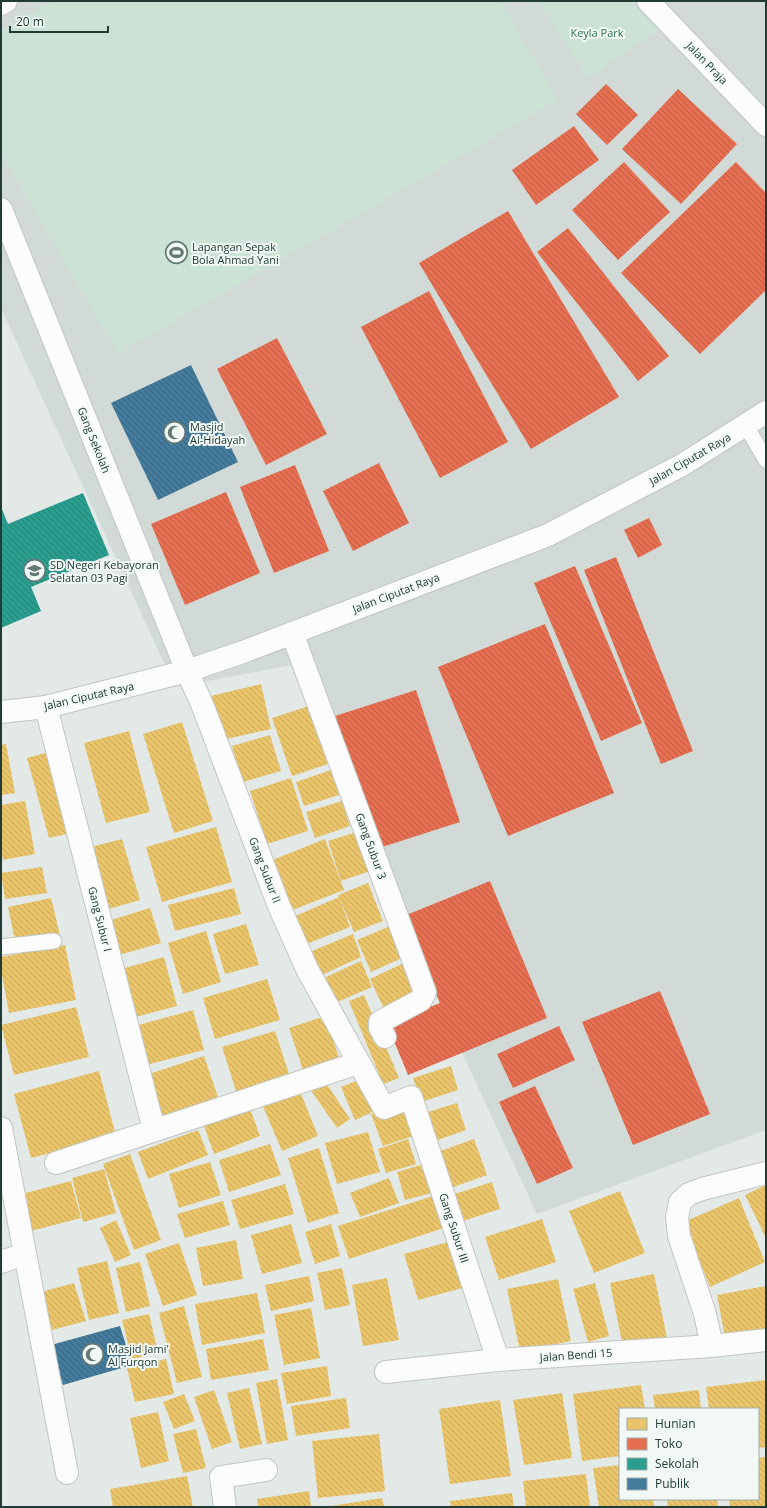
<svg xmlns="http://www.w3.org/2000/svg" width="767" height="1508" font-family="'Open Sans',sans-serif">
<defs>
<pattern id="homes-back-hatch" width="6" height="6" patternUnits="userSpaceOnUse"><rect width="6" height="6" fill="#e9c46a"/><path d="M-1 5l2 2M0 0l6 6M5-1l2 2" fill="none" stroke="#c8a95c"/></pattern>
<pattern id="shops-back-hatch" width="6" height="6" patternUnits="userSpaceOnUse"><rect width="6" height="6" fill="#e76f51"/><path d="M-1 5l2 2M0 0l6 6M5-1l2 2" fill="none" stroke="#bb5c44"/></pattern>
<pattern id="schools-back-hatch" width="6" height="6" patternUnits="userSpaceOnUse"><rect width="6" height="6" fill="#2a9d8f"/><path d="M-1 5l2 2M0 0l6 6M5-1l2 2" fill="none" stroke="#248176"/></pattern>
<pattern id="public-back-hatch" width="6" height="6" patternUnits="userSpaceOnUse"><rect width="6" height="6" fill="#457b9d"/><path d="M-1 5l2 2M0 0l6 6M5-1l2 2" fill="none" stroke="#36617a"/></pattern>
</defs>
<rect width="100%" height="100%" fill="#e3e9e6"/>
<path fill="#d1dad6" d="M1 1H766V1130L537 1214 432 988 293 665 175 687 1 308Z"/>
<path fill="#cce2d4" d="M52 1H500L558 100 118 354 1 153V31Z
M537 1H631L658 30 588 78Z"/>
<path fill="url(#homes-back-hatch)" d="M261 684 271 729 222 740 211 696Z
M309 706 328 764 292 776 272 718Z
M182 722 213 821 174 833 143 734Z
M129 731 150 812 106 823 84 743Z
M270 735 281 771 243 782 232 746Z
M6 744 15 793 1 795V745Z
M49 752 71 833 49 838 27 758Z
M331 770 339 795 304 806 296 782Z
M291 778 308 831 267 844 250 791Z
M25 801 35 854 3 860 1 847V805Z
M342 801 350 826 315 838 306 812Z
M216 827 232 882 162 902 146 847Z
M363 830 376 869 341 881 328 841Z
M122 839 140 900 105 910 87 848Z
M325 839 344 890 290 911 270 861Z
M42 867 47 893 5 899 1 873Z
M368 883 383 921 354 932 338 895Z
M234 888 241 914 175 931 168 905Z
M339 897 350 927 304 945 293 917Z
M51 898 60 935 16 945 8 907Z
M150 908 161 943 119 955 108 921Z
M246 924 259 965 225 974 213 934Z
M395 924 409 955 371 972 357 940Z
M206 931 221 982 183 994 168 943Z
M353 934 361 957 315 978 305 954Z
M65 945 76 1000 9 1013 1 970V957Z
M164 957 177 1006 132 1018 118 970Z
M361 961 372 987 328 1006 315 982Z
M408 961 423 993 385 1011 370 979Z
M267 979 280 1020 215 1039 203 998Z
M364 995 399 1078 383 1084 349 1001Z
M76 1007 89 1057 14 1075 1 1025Z
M193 1010 204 1050 146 1065 135 1026Z
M325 1016 340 1061 304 1073 289 1028Z
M275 1031 290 1077 237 1094 222 1047Z
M204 1056 220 1103 165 1121 149 1074Z
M451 1066 458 1090 421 1102 413 1078Z
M99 1071 116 1136 31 1158 14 1094Z
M361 1079 375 1111 355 1120 341 1087Z
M324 1080 350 1119 337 1128 310 1089Z
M299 1089 318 1136 282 1151 262 1104Z
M407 1101 419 1134 383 1146 371 1114Z
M457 1103 466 1130 435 1141 425 1113Z
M249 1106 260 1136 214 1154 203 1123Z
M198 1130 208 1155 148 1179 138 1152Z
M368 1132 380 1172 337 1184 325 1143Z
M408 1139 416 1164 386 1173 378 1149Z
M474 1139 487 1175 448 1189 435 1153Z
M270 1144 281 1175 229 1192 219 1160Z
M319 1148 339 1213 308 1223 288 1158Z
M130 1154 161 1240 134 1250 103 1164Z
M210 1162 221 1195 179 1208 169 1174Z
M427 1163 436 1192 405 1200 397 1172Z
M104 1169 116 1213 83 1222 72 1178Z
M389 1178 399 1203 360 1217 350 1193Z
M71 1181 81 1218 27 1232 18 1195Z
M492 1182 500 1209 463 1221 455 1194Z
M285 1184 294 1214 240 1229 231 1200Z
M766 1185V1238L745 1195Z
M620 1191 645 1253 594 1273 569 1211Z
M433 1196 444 1228 349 1259 338 1226Z
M739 1198 765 1262 710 1287 684 1222Z
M223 1201 230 1225 185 1238 177 1214Z
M542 1219 556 1262 499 1280 485 1237Z
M116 1220 131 1255 115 1262 100 1228Z
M291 1224 302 1263 262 1274 251 1235Z
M331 1224 340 1256 315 1264 305 1232Z
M236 1240 243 1279 203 1286 196 1248Z
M452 1241 466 1287 418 1300 404 1254Z
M179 1243 197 1295 163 1306 145 1254Z
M107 1261 119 1313 89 1320 77 1268Z
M140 1262 150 1306 126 1312 116 1268Z
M342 1268 350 1305 325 1310 317 1273Z
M654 1274 667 1338 623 1347 610 1283Z
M309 1276 314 1301 271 1311 265 1285Z
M387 1278 399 1340 363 1346 352 1285Z
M558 1279 571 1341 520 1351 507 1289Z
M74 1283 86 1321 52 1330 41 1292Z
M595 1283 609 1336 588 1342 573 1289Z
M766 1286V1335L726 1342 717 1295Z
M257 1293 265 1333 202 1345 195 1304Z
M184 1306 202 1377 177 1383 159 1313Z
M311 1308 320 1358 284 1365 274 1315Z
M149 1314 158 1353 132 1359 122 1320Z
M263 1339 269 1370 211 1380 206 1349Z
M166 1359 174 1394 135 1402 127 1368Z
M327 1366 331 1396 287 1404 281 1373Z
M277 1379 288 1440 267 1444 256 1383Z
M766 1380V1447L758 1448V1409H709L706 1387Z
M641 1385 645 1409H620V1456L582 1461 573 1394Z
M249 1388 262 1444 240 1449 227 1393Z
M214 1390 232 1442 212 1449 194 1397Z
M699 1390 701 1409H655L653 1395Z
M562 1393 572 1458 524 1465 513 1400Z
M184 1394 195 1421 174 1429 163 1402Z
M346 1398 350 1428 296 1436 291 1406Z
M500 1400 511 1476 450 1484 439 1409Z
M158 1412 169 1461 141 1468 130 1418Z
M196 1429 206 1468 183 1473 173 1434Z
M379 1434 385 1491 318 1498 312 1441Z
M766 1457V1507H730L729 1499H758V1458Z
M620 1465V1499H653L654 1507H599L593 1468Z
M586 1474 590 1507H526L523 1481Z
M187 1476 193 1507H113L110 1489Z
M309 1491 311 1507H258L257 1499Z
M512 1493 514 1507H451L450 1501Z
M382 1498 384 1507H331V1506Z
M667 1499H717L718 1507H668Z"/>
<path fill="url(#shops-back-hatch)" d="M606 84 638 115 607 145 576 114Z
M678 89 737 144 681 204 622 149Z
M574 126 599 160 536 205 512 170Z
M624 162 670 212 618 260 572 210Z
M736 162 766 193V290L700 354 621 273Z
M508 211 619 397 531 449 419 263Z
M568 228 669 356 638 381 537 252Z
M429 291 508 442 440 478 361 327Z
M277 338 327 434 266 465 217 369Z
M379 463 409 523 353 551 323 491Z
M295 465 329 551 274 573 240 487Z
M226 492 260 573 185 605 151 524Z
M649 518 662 545 638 558 624 530Z
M616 557 693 751 661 764 584 570Z
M575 566 642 723 601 741 534 583Z
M545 624 614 793 508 836 438 667Z
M416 690 460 822 376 849 332 717Z
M490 881 547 1018 408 1075 387 1024 440 1003 404 916Z
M660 991 710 1114 633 1145 582 1022Z
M559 1026 575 1060 513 1088 497 1054Z
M535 1086 573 1168 537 1184 499 1102Z"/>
<path fill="url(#schools-back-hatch)" d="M83 493 109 555 31 587 41 611 1 628V507L8 524Z"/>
<path fill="url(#public-back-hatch)" d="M191 365 238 462 158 500 111 403Z
M120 1326 132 1365 63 1385 51 1345Z"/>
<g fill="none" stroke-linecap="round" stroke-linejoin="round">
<defs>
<path id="lane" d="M746 426 766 460
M1 947 54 941"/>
<path id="street" d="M648 1 766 125
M1 4 6 1
M1 209 187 671 202 704 279 906 307 969 384 1108 411 1097 498 1360
M292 633 425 992 421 1000 380 1022V1028L385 1037
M46 707 154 1130
M1 1128 67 1473
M56 1163 358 1063
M1 1262 25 1254
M712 1346 705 1314 679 1236 677 1217 680 1202 689 1194 702 1189 766 1173
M386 1372 498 1360 712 1346 766 1340
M225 1507 221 1477 266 1470"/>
<path id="secondary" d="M1 712 46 707 187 671 243 652 548 535 682 465 766 412"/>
</defs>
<use href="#lane" stroke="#c0c6c3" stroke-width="17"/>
<use href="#street" stroke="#c0c6c3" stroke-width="24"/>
<use href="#secondary" stroke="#bfc6c4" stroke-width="24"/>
<use href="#lane" stroke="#fbfcfb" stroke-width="15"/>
<use href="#street" stroke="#fbfcfb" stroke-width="22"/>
<use href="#secondary" stroke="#fbfcfb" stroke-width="22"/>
</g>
<defs>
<symbol id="stadium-ring" viewBox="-11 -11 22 22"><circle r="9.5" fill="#f1f8f5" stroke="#657974" stroke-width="1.5"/><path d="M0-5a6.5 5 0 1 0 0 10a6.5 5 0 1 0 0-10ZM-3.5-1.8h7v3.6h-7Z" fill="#657974"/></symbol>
<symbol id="mosque-ring" viewBox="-11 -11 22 22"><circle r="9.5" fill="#f1f8f5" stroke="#657974" stroke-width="1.5"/><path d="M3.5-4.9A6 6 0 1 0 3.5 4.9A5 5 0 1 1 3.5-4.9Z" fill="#657974"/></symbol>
<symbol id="school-ring" viewBox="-11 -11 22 22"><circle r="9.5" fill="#f1f8f5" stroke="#657974" stroke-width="1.5"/><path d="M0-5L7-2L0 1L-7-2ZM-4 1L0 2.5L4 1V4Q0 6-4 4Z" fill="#657974"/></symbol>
</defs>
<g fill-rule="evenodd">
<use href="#stadium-ring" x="164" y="240" width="25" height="25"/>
<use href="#mosque-ring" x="162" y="420" width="25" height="25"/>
<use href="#school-ring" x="22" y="558" width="25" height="25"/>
<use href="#mosque-ring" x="80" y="1342" width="25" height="25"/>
</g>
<g text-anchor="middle" stroke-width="4" stroke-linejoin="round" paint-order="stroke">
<g font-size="11" fill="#2a744b" stroke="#f1f8f5">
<text x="597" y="37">Keyla Park</text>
</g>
<g font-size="11" fill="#213c36" stroke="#f1f8f5">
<text transform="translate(707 63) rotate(46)" y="4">Jalan Praja</text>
<text transform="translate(94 440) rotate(68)" y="4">Gang Sekolah</text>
<text transform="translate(690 459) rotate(-30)" y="4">Jalan Ciputat Raya</text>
<text transform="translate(396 593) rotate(-21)" y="4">Jalan Ciputat Raya</text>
<text transform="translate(89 696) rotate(-13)" y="4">Jalan Ciputat Raya</text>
<text transform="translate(371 846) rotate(70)" y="4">Gang Subur 3</text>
<text transform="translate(265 870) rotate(69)" y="4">Gang Subur II</text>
<text transform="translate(100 919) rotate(76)" y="4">Gang Subur I</text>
<text transform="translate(454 1228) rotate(72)" y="4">Gang Subur III</text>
<text transform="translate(576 1355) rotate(-4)" y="4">Jalan Bendi 15</text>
</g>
<g font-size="11" fill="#213c36" stroke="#f1f8f5" text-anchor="start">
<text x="192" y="251">Lapangan Sepak<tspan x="192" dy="13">Bola Ahmad Yani</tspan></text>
<text x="190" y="431">Masjid<tspan x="190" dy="13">Al-Hidayah</tspan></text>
<text x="50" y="569">SD Negeri Kebayoran<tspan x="50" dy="13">Selatan 03 Pagi</tspan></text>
<text x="108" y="1353">Masjid Jami'<tspan x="108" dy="13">Al Furqon</tspan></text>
</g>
</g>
<rect width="767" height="1508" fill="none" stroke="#213c36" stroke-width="4"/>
<rect x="619" y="1408" width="140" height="92" fill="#f1f8f5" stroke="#9eada9"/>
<rect x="627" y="1418" width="20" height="12" fill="#e9c46a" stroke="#9eada9"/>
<text x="655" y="1428" font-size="12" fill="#213c36">Hunian</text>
<rect x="627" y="1438" width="20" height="12" fill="#e76f51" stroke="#9eada9"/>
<text x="655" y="1448" font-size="12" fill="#213c36">Toko</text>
<rect x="627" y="1458" width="20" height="12" fill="#2a9d8f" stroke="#9eada9"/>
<text x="655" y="1468" font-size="12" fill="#213c36">Sekolah</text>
<rect x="627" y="1478" width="20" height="12" fill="#457b9d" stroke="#9eada9"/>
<text x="655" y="1488" font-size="12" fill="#213c36">Publik</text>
<path d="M10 26v6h98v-6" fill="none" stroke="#213c36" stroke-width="2"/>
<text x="16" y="26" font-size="12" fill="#213c36" stroke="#f1f8f5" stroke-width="3" paint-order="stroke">20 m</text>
</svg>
